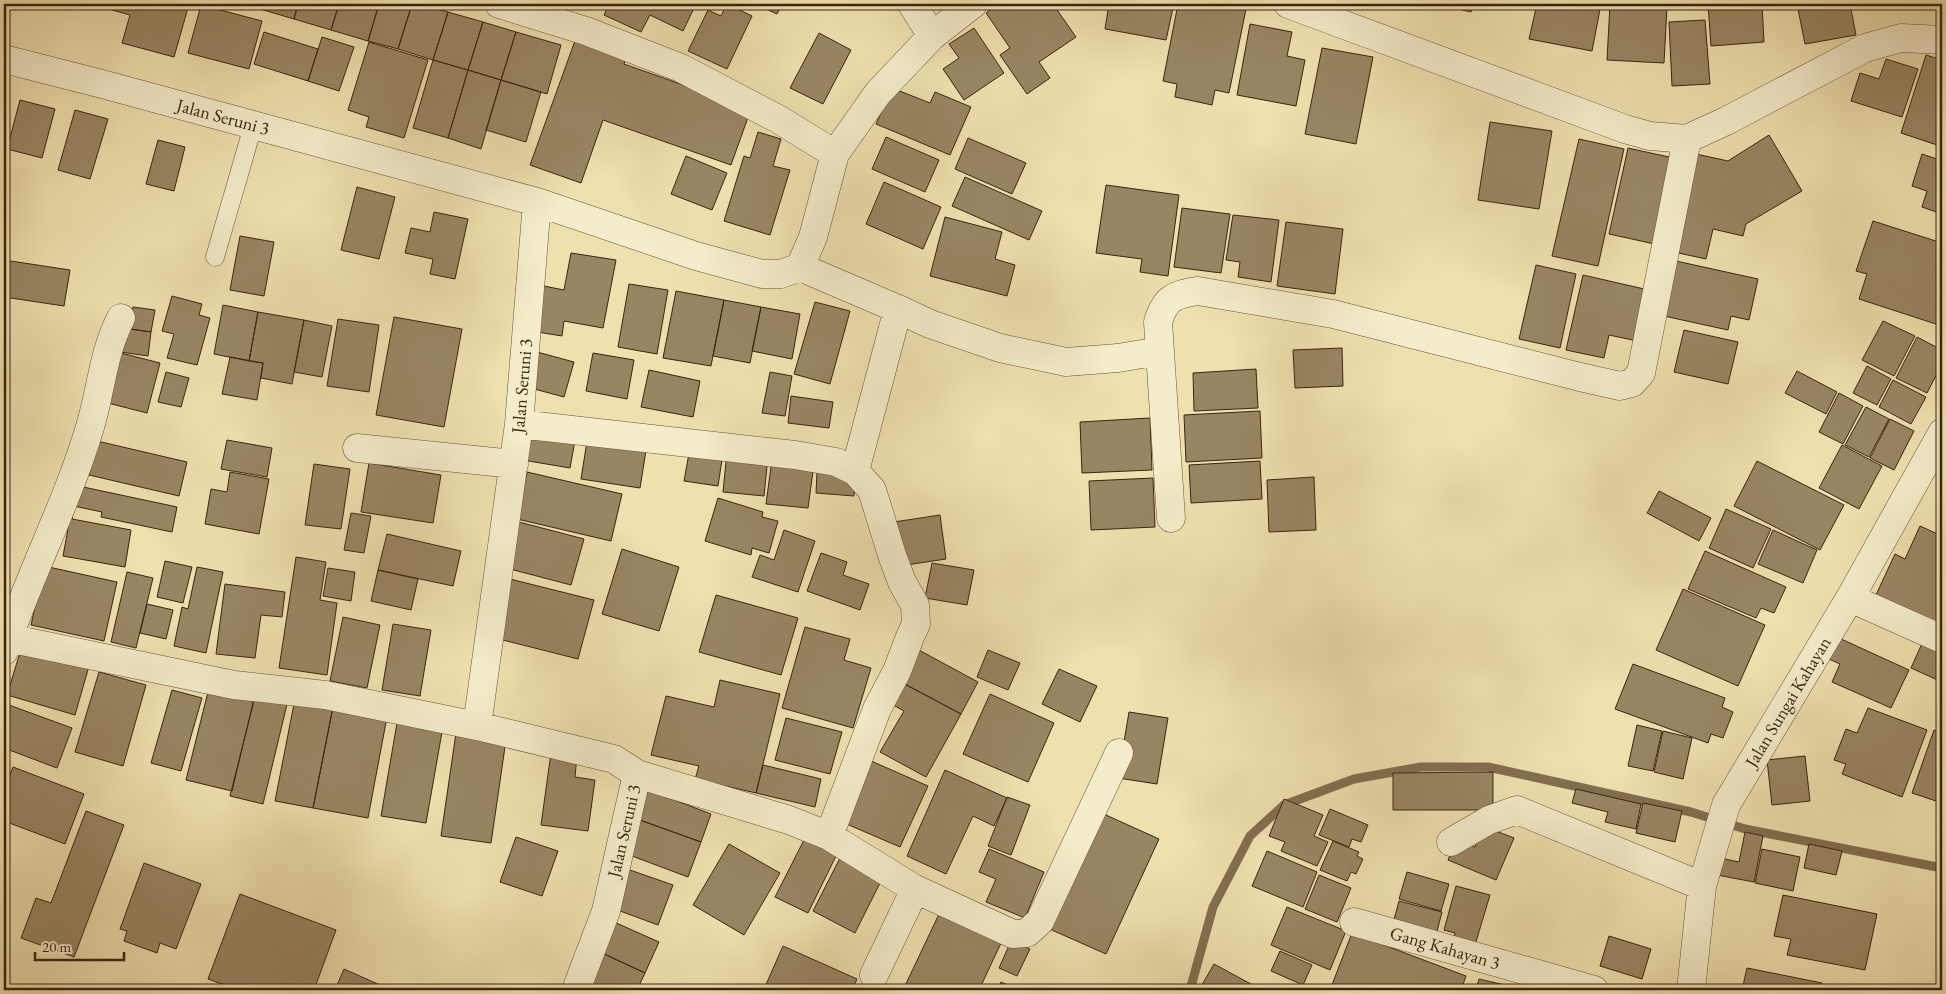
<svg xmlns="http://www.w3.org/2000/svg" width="1946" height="994" font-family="'EB Garamond',serif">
<rect width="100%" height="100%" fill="#eee1ae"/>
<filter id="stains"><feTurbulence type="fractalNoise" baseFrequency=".004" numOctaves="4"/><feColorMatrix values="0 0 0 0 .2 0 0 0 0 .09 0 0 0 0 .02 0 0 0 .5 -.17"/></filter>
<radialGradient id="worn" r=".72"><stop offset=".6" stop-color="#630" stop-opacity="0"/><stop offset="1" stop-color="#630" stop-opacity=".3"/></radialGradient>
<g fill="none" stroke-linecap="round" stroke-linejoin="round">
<path stroke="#816f50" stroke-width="9" d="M1190 990 1213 907 1250 836 1284 805 1354 779 1421 767H1488L1691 812 1745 829 1942 868"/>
</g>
<path fill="#988663" stroke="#3a2412" d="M113 4H189L174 57 122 43 130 15 112 10Z
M243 4H298L294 19Z
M298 4H339L331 30 294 19Z
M339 4H379L368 41 331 30Z
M379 4H412L398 49 368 41Z
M412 4H421L448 12 433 60 398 49Z
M609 4H696L683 31 650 15 641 32 604 15Z
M727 4 752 16 727 69 688 51 708 10 721 16Z
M755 4H782L777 14Z
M999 4H1053L1076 37 1039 62 1050 78 1027 94 1000 55 1010 48 986 13Z
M1109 4H1152L1173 8 1166 40 1105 29Z
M1178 4H1247L1229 93 1215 90 1212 105 1175 97 1177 84 1163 81Z
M1439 4H1473L1471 12Z
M1537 4 1554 5V4H1601L1592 51 1529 39Z
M1610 4H1658V6L1667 7 1664 63 1607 60Z
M1708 4H1762L1764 42 1711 46Z
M1797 4H1850L1856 35 1805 44Z
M201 5 262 21 249 69 188 53Z
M448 12 483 22 468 70 433 60Z
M1705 20 1710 84 1672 86 1669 22Z
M483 22 516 32 501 80 468 70Z
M1250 24 1292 32 1287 56 1305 60 1296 106 1237 95Z
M974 28 1004 73 964 100 943 69 959 58 949 44Z
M264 32 318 49 308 81 254 64Z
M516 32 561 45 547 94 501 80Z
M819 33 851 50 823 104 790 88Z
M322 37 354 47 339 91 308 81Z
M576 38 627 55 624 64 751 109 731 165 603 120 581 183 530 165Z
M369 42 428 60 404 138 366 127 369 117 348 110Z
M1322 48 1373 57 1356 144 1305 134Z
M1926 55 1942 60V128L1937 145 1901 133Z
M1886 59 1918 69 1902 117 1851 101 1860 73 1879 79Z
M433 60 468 70 448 138 413 128Z
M468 70 501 80 481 149 448 138Z
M501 80 541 92 526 142 486 130Z
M892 88 930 103 935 92 971 107 950 155 876 124Z
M20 100 55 109 42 158 7 149Z
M75 110 108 119 90 179 58 170Z
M1490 122 1552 131 1539 209 1478 200Z
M758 132 781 139 773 166 790 170 770 235 724 221 744 156 750 158Z
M1769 135 1802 191 1746 224 1743 236 1713 229 1706 259 1674 252 1696 154 1728 161Z
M886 137 939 160 925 192 872 169Z
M968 138 1026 163 1012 194 955 169Z
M1579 139 1624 149 1598 266 1552 256Z
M158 140 185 147 174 191 146 184Z
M1942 144V214L1922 207 1927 191 1912 186 1922 154 1937 159Z
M1628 148 1678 159 1659 245 1609 234Z
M686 156 727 173 712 210 671 194Z
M965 177 1042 211 1029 240 952 206Z
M884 182 941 207 923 249 866 224Z
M1106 185 1179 195 1168 276 1140 272 1142 259 1096 253Z
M357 187 395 197 379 259 341 250Z
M1182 208 1230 214 1221 273 1174 267Z
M434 212 468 219 455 279 430 274 433 259 405 253 411 228 430 232Z
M1233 215 1279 220 1271 282 1238 277 1240 262 1226 260Z
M945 217 1002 232 995 259 1015 265 1007 296 930 276Z
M1873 221 1942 243V326L1859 299 1867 274 1856 271Z
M1286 222 1343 229 1335 294 1277 286Z
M240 236 274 242 264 296 230 290Z
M571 253 616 260 603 328 564 321 562 336 531 331 539 285 564 290Z
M4 260 70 270 64 306 4 297Z
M1676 261 1758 279 1749 320 1731 316 1728 330 1664 316Z
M1536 265 1576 274 1560 348 1519 339Z
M1583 275 1653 291 1642 342 1609 335 1604 358 1566 350Z
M629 284 668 290 657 354 618 347Z
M676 291 724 300 711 366 663 358Z
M172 296 202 304 199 315 210 318 197 365 167 358 174 334 162 331Z
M724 300 761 307 750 363 713 356Z
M815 302 850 311 830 384 794 374Z
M223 305 258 312 249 361 214 354Z
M133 307 155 310 151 332 130 329Z
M761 307 800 314 792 359 752 351Z
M258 312 304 320 292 384 261 378 263 363 249 361Z
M394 317 462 329 444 427 376 415Z
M338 319 379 325 369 392 327 386Z
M304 320 332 326 322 377 294 372Z
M1883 321 1915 336 1894 376 1862 360Z
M117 327 151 332 148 356 113 351Z
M1684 330 1738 342 1728 384 1674 372Z
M1917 337 1942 350V364L1927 393 1896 378Z
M1342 348 1343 386 1295 388 1293 350Z
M113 351 160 363 147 413 100 401Z
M537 352 574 362 564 397 527 387Z
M593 353 634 360 627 399 586 391Z
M230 357 263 363 257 400 222 394Z
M1867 366 1891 379 1877 405 1853 393Z
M1256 369 1258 408 1194 411 1193 373Z
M649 370 700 381 693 417 641 407Z
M1797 371 1837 392 1826 414 1785 393Z
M166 372 189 378 181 407 158 402Z
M770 372 792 376 785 416 762 413Z
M1893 380 1926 397 1911 424 1879 407Z
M1839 393 1863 406 1843 444 1819 432Z
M791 396 833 402 829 428 788 423Z
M1866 407 1889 419 1869 457 1845 445Z
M1260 411 1262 458 1186 462 1184 415Z
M1150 418 1152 470 1082 473 1080 422Z
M1890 419 1914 431 1894 470 1870 458Z
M529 426 576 435 570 468 523 460Z
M588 435 647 444 640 488 581 479Z
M227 440 272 448 267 477 221 469Z
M97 441 187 462 179 496 89 475Z
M1842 445 1882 466 1859 509 1819 488Z
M690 448 723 453 718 486 684 481Z
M727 452 768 456 764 496 723 492Z
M772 459 814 464 808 508 766 504Z
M1260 461 1262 499 1191 503 1189 465Z
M1757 461 1844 505 1820 550 1734 506Z
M369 463 441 475 433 523 361 512Z
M314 464 350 469 341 529 305 525Z
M230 472 269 479 259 534 205 524 211 489 227 492Z
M527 472 622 494 611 541 517 519Z
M817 472 855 475 854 496 816 493Z
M1314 477 1316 530 1269 532 1267 480Z
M1153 478 1155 527 1091 530 1089 481Z
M74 485 177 507 172 532 101 517 102 512 69 505Z
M1659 491 1711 518 1699 541 1647 513Z
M718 498 763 512 762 517 778 521 769 553 752 548 751 555 705 541Z
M74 509 72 519 131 530 125 567 63 556 68 529 57 527Z
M1726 509 1771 529 1753 568 1709 548Z
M351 513 371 516 364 553 344 550Z
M940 515 946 559 900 566 894 522Z
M519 522 584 539 571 585 506 568Z
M1920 526 1942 536V628L1875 597 1895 554 1905 559Z
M784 530 815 541 798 592 752 577 760 555 774 560Z
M1773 530 1817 550 1803 583 1758 564Z
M387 534 461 551 453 586 378 570Z
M622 549 679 567 659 631 602 614Z
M1705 551 1786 587 1774 613 1761 608 1756 618 1688 589Z
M821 553 847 562 843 575 869 584 860 610 807 591Z
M296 557 326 562 320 600 337 603 327 675 279 668Z
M165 561 192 567 183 603 157 597Z
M932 563 974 570 967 605 925 598Z
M44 566 117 582 104 641 31 625Z
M197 567 223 572 206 653 174 646 182 607 188 609Z
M328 568 355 572 351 601 323 596Z
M378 570 418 579 411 610 371 601Z
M127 572 153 578 136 648 111 642Z
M510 579 594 600 578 659 495 638Z
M225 584 285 592 282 617 261 615 255 658 216 654Z
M1683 589 1765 625 1738 686 1656 650Z
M716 595 798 618 781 675 699 652Z
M147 604 173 610 166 639 140 633Z
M343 617 380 625 367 688 330 681Z
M393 624 431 630 420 696 382 690Z
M805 627 850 639 844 660 871 668 853 728 782 708Z
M1839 638 1909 670 1891 708 1832 682 1840 664 1829 659Z
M1924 639 1942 647V682L1911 668Z
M22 646 89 666 75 715 7 695Z
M917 649 978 682 961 714 899 681Z
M988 650 1020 663 1008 690 977 677Z
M1633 664 1725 698 1722 707 1733 712 1723 738 1711 734 1708 743 1615 709Z
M1059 669 1097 686 1080 722 1042 704Z
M99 672 146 685 123 766 75 752Z
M720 680 780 694 756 793 695 779 699 766 651 755 666 696 714 707Z
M899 681 961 714 926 777 880 752 904 711 888 702Z
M210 684 255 694 232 791 186 780Z
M257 689 289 696 263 804 230 796Z
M172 690 202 698 181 771 151 763Z
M990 694 1054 723 1028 782 963 754Z
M295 699 333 707 313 808 275 801Z
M9 705 72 728 57 768 4 748V720Z
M333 707 387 717 368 818 313 808Z
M1868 708 1927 730 1902 797 1842 774 1846 764 1834 760 1846 729 1857 733Z
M1129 712 1168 718 1157 784 1118 778Z
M786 718 842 732 830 774 775 760Z
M397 723 442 732 426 823 381 816Z
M1637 725 1662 731 1653 771 1628 766Z
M1934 730 1942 733V803L1912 793Z
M1663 731 1692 738 1683 779 1654 772Z
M456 733 506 740 491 843 441 836Z
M551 753 577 756 575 777 595 780 588 831 541 825Z
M1805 756 1810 801 1772 805 1767 760Z
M869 760 928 786 900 847 842 822Z
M763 765 821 779 815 807 756 793Z
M13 767 84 794 65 844 4 821V791Z
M945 770 1007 798 994 826 973 816 946 874 907 856Z
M1493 772V810H1393V773Z
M1576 789 1641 804 1636 829 1605 822 1608 812 1572 803Z
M648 790 711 814 701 842 637 819Z
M1007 797 1030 805 1011 855 988 846Z
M1284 799 1323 815 1314 836 1328 842 1317 866 1281 851 1285 842 1269 836Z
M1643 803 1682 811 1675 842 1636 833Z
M1330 809 1368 825 1361 842 1352 839 1349 847 1319 835Z
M86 811 124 825 74 957 21 938 36 898 51 903Z
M1097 811 1159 839 1106 954 1045 927Z
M637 819 701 842 688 877 624 853Z
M1483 826 1514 838 1496 880 1448 860 1457 839 1475 847Z
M1745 832 1763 836 1754 882 1717 875 1720 858 1739 862Z
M806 836 838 852 808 913 775 897Z
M516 837 558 851 542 896 500 882Z
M1333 841 1359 852 1357 856 1363 859 1356 874 1351 872 1347 881 1320 870Z
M729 844 780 873 744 935 693 905Z
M1809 844 1842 851 1836 875 1804 868Z
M989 849 1044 872 1025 918 986 902 996 879 979 872Z
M1762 849 1800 857 1793 891 1755 883Z
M1267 851 1317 872 1303 907 1252 886Z
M840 858 882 879 855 933 813 911Z
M144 863 201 884 176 949 160 943 157 953 124 941 127 931 120 929Z
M627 869 673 885 658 925 612 908Z
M1407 872 1449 884 1441 911 1399 899Z
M1319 875 1351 888 1337 922 1305 909Z
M1456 886 1490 895 1475 945 1454 939 1455 933 1444 930Z
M240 894 336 930 314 990H238L208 979Z
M1783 895 1877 914 1865 970 1787 955 1791 939 1774 936Z
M1399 901 1442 912 1435 939 1392 927Z
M1287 907 1346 931 1330 970 1271 945Z
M940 912 1002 941 979 990H903Z
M614 922 659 942 645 973 600 952Z
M1352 933 1466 976 1461 990H1330Z
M1609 936 1651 949 1642 979 1600 966Z
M1011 941 1030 949 1017 976 999 968Z
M783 946 857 979 852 990 764 989Z
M1280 951 1312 965 1303 985 1271 971Z
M600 952 645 973 637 990H591L585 987Z
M1214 964 1262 990H1199Z
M1747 968 1822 983 1820 990H1742Z
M344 969 389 989 388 990H335Z
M1479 979 1522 989 1476 990Z
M1001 982 1019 990H997Z"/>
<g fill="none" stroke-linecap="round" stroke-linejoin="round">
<defs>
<path id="service" d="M215 257 253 126"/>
<path id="minor" d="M499 4 586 31 681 68 778 119 835 154
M912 4 932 36 973 4
M1288 4 1625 129 1650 136 1687 139 1726 121 1865 48 1901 38 1942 40
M4 59 102 84 537 202 519 424 477 726 614 759 637 774 606 911 576 990
M537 202 696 256 762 274H781L800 267 813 237 835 154 878 93 932 36
M800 267 898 309 930 324 1000 348 1066 362 1118 358 1160 351
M519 424 795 455 836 462 855 471 872 490 892 555 902 582 915 605 916 624 910 637 897 671 877 709 829 836
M357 448 514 464
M855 471 898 309
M1171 518 1158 322C1165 298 1175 294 1198 291L1333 314 1580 377 1620 386 1632 383 1641 373 1687 139
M1850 598 1942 639
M8 638 234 685 325 695 477 726
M4 651C29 575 67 504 90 427 101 391 103 352 121 318
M637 774 789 820 829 836 915 889 1013 934 1027 933 1040 921 1119 753
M1451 842 1489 820 1517 810 1702 886
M1354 922 1594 990
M874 975 915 889
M1691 990 1702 886 1726 805 1850 598 1942 433"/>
</defs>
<use href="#service" stroke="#675339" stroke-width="19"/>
<use href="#minor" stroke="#675339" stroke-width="29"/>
<use href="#service" stroke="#f4ecca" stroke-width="18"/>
<use href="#minor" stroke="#f4ecca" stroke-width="28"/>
</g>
<g text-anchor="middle" stroke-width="4" stroke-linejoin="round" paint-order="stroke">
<g font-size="18" fill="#3a2412" stroke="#f4ecca">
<text transform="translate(223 117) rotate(15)" y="6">Jalan Seruni 3</text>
<text transform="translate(522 386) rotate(-85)" y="6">Jalan Seruni 3</text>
<text transform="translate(1788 702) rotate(-59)" y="6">Jalan Sungai Kahayan</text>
<text transform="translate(624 831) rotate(-77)" y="6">Jalan Seruni 3</text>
<text transform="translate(1445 948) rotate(16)" y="6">Gang Kahayan 3</text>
</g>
</g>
<rect width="1946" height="994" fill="none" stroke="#eee1ae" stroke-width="20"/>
<rect x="5" y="5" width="1936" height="984" fill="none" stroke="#3a2412" stroke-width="2.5"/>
<rect x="10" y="10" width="1926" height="974" fill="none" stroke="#3a2412"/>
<path d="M35 952v8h89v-8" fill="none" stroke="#3a2412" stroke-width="2.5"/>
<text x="42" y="952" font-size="15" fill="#3a2412" stroke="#f4ecca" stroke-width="4" paint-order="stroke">20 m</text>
<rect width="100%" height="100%" filter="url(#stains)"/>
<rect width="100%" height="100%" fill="url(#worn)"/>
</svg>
